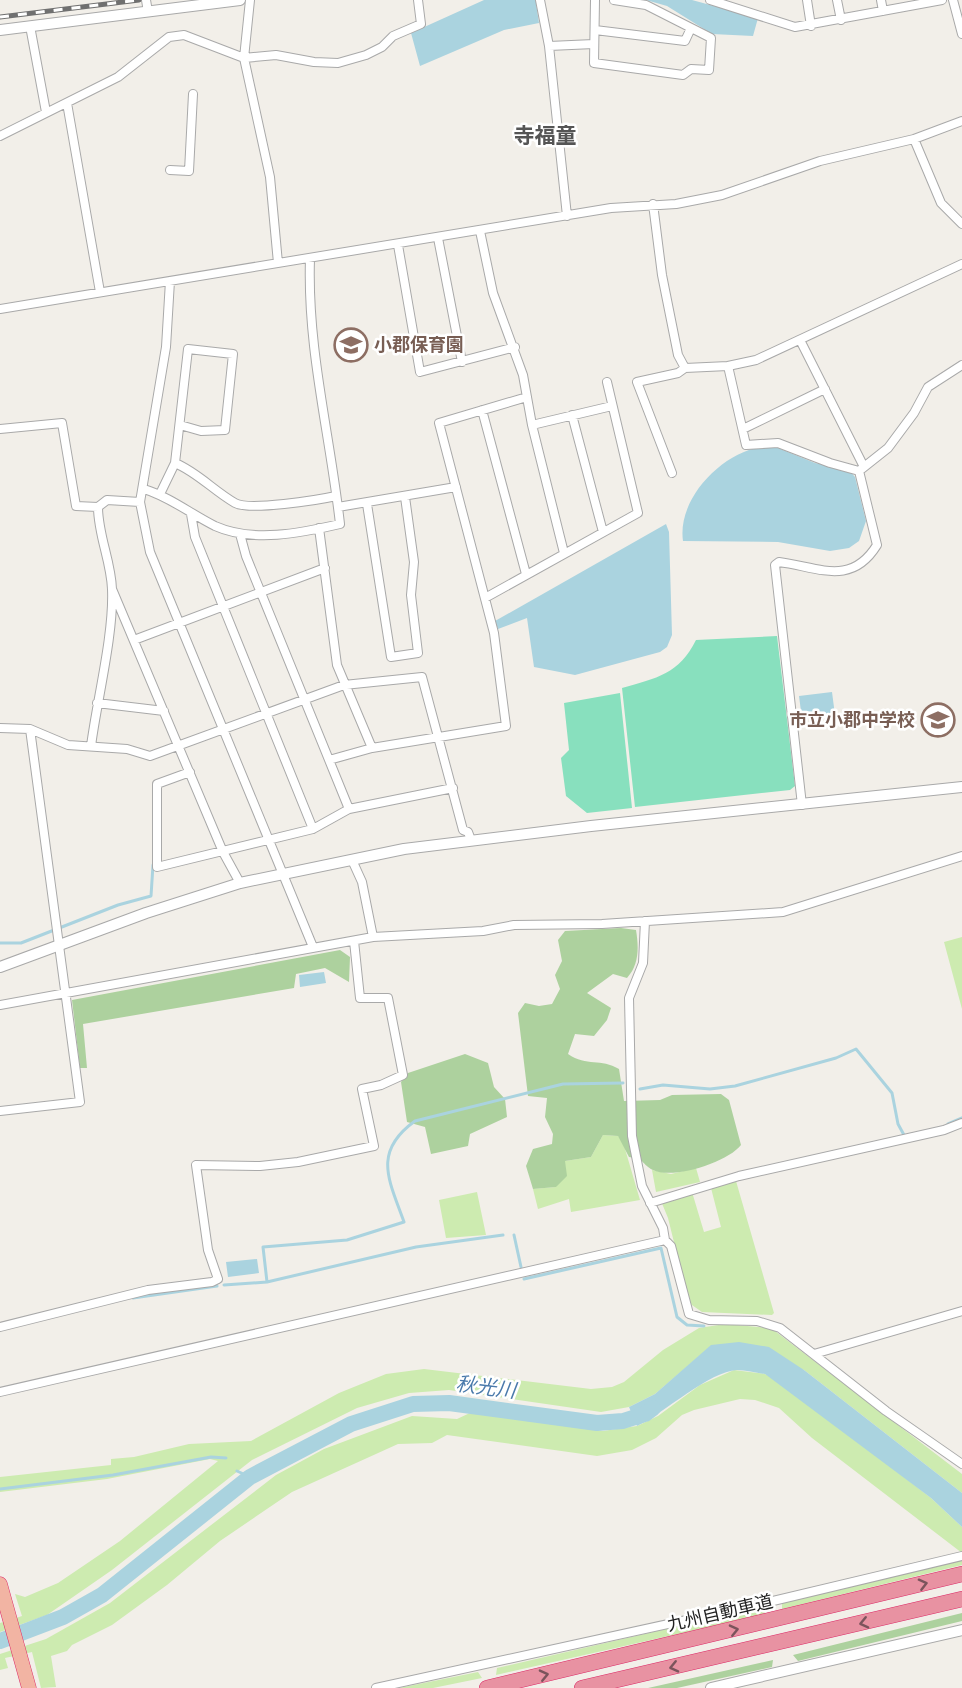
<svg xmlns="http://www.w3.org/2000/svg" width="962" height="1688" font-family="'Open Sans','Noto Sans JP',sans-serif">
<rect width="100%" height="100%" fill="#f2efe9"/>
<path fill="#cdebb0" d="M962 937V1009L944 942Z
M603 1135 618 1136 623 1142 640 1200 571 1212 569 1199 538 1209 533 1189 556 1187 565 1161 591 1157Z
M696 1168 700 1182 656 1192 652 1170 671 1174Z
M736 1181 774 1313 772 1315 702 1312 689 1303 668 1218 661 1201 692 1192 704 1232 721 1227 711 1188Z
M477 1192 486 1235 446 1238 439 1200Z
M725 1324 771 1328 962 1474V1493L804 1370 711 1346 655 1394 629 1407 601 1412 449 1390 409 1393 357 1408 252 1460 112 1570 47 1615 0 1632V1623L22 1616 15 1594 25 1597 58 1583 120 1541 218 1461 210 1459 107 1479 0 1492V1477L111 1465V1459L134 1457 189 1444 251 1441 339 1393 386 1374 424 1369 591 1389 612 1387 624 1382 663 1350 699 1328Z
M734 1370 765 1374 785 1385 931 1498 962 1527V1553L812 1438 779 1408 755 1400 740 1399 694 1410 682 1415 656 1438 632 1450 597 1456 447 1435 432 1443 398 1444 292 1492 220 1541 167 1585 112 1625 72 1645 67 1651 51 1656 56 1687 41 1688 32 1652 5 1658 8 1668 0 1670V1654L46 1639 110 1603 276 1475 324 1449 412 1416 457 1419 472 1412 603 1431 637 1426 658 1416 700 1385Z
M962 1560V1565L782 1609V1602Z
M761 1607 766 1614 496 1675 497 1668Z
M478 1672 482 1678 433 1688H399Z"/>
<path fill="#add19e" d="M621 928 636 930C639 948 639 965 627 978L613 974 587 993 611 1008 607 1020 594 1036 575 1034 568 1054C587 1067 601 1058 619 1069L624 1101 660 1100 672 1095 721 1094 729 1100 741 1145C728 1162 673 1180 653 1170 641 1164 647 1160 629 1157L618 1136 603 1135 591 1157 565 1161 567 1176 556 1187 533 1189 526 1166 533 1149 552 1144 553 1134 545 1117 547 1098 528 1096 518 1013 525 1003 539 1006 552 1004 560 989 555 975 562 961 558 940 565 931Z
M340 950 350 957 349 982 325 968 296 974 294 988 83 1024 87 1068H80L72 1000Z
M465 1054 488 1063 494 1087 505 1099 507 1117 470 1134 468 1146 431 1154 425 1127 407 1122 401 1082 408 1073Z
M962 1613V1621L798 1661 793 1655Z
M773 1660 772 1667 677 1688H648Z"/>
<path fill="#88e0be" d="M777 636 795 786 790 790 635 807 622 688C657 678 679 674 696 640Z
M620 693 632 808 587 813 566 796 561 758 569 750 564 703Z"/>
<path fill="#aad3df" d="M484 0H543L536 3 539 23 504 30 420 66 411 33Z
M646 0H692L758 18 753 36 712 34 667 6Z
M760 447 778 448 815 463 849 470 855 477 866 521 859 541 849 548 830 551 778 542 683 541C677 499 721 454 760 447Z
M666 524 669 532 672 635 667 647 660 652 575 675 534 667 527 618 498 629 495 621Z
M832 692 835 715 802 719 799 696Z
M324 972 326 983 300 987 299 975Z
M257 1259 259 1273 228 1277 226 1262Z
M739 1342 769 1347 804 1370 962 1493V1527L931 1498 765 1374C756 1373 746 1370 737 1370 710 1371 664 1413 637 1426L629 1407 655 1394 711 1345Z"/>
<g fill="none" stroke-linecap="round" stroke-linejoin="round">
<path stroke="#aad3df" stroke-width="3" d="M0 943H21L118 905 151 896 153 865
M640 1089 663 1085 710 1089 735 1086 836 1058 856 1049 892 1093 898 1124 904 1135
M948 1124 962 1118
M514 1235 521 1267
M524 1279 661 1248 677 1317 687 1325 704 1326
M267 1282 263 1247 347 1240 404 1222C389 1180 372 1152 415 1121L563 1084 623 1083
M224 1285 267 1282 416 1247 503 1235
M133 1298 217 1286
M237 1471 250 1477
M0 1489 113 1475 211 1457 226 1458"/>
<path stroke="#aad3df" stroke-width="16" d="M0 1641 63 1617 102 1595 250 1477 351 1424 413 1404 449 1403 597 1423 623 1421 645 1414 653 1408"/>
<defs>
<path id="minor" d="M146 0 148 12
M250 0 244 58 270 177 278 263
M540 0 549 46 567 216
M595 0 594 63 683 75 691 69 709 70 711 38 646 5 614 0
M710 0 795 27 942 0
M807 0 811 26
M837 0 841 20
M881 0 883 11
M953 0 962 34
M30 26 46 112
M595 30 685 41 691 28
M549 46 594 44
M67 103 100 292
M0 136 118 77 169 37 184 35 244 58 276 55 314 62 338 63 366 55 382 47 393 36 421 24 418 0
M914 139 941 203 962 224
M170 170 189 171 193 94
M653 204 662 275 678 355 685 368 728 366 756 360 962 264
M480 231 493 293 523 375 532 425 564 553
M438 238 462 362
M398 245 420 372 515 347
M170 281 166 347 140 502 150 552 313 947
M0 309 611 208 676 204 722 195 820 161 914 139 962 121
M800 340 863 465
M728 366 746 445 778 443 830 463 859 471
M482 410 526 574
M572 415 603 532
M532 425 612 406
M0 429 62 423 76 506 98 507
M743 429 825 389
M175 463C197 472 214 491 235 503 249 511 318 500 336 496
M859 471 888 448 914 413 928 387 962 365
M672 473 637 382 678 373 685 368
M144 489C170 497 191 514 215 526 253 543 301 533 340 524 330 434 307 349 310 259
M160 494 175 463 188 349 233 354 225 430 201 431 180 425
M367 504 391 657 418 653 411 595 414 562 405 497
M338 507 456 487
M191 514 195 537 313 829
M319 528 337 665 372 748 506 726 494 633 439 423 527 397
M240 534 246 556 349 809
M112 589 223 852 240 883
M485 598 638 513 607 382
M134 640 325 568
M97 703 164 711
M0 728 30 729 68 745 127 749 150 756 344 685 422 677 463 830 468 832 471 840
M91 746C97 700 114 634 112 589 111 561 98 535 98 507L107 500 140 502
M329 760 372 748
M190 772 157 784V867L313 829 349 809 453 788
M802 805 775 565 779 562C818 567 851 587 877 545L859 471
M352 860 362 882 373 937
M645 921 643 963 629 998 632 1136 642 1186 663 1228 665 1240 671 1246 689 1314 709 1320 757 1321 780 1328 886 1411 962 1464
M0 1005 373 937 483 931 514 925 602 924 783 912 962 856
M0 1111 80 1102 30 729
M650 1203 739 1176 944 1130 962 1123
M0 1327 148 1290 212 1282 218 1279 208 1250 196 1165 260 1166 298 1162 374 1146 362 1089 381 1085 403 1075 388 998H360L354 941
M814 1354 962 1311
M0 1392 665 1240
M376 1688 773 1601 962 1556"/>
<path id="tertiary" d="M0 30 240 0
M0 967 146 913 240 883 404 849 591 826 962 787
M711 1688 962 1630"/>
<path id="trunk" d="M0 1584 29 1688"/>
<path id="motorway" d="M487 1688 962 1574
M582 1688 962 1599"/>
</defs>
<use href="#minor" stroke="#a9a9a9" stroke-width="10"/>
<use href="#tertiary" stroke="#a9a9a9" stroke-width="12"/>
<use href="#trunk" stroke="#dc2a67" stroke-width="15"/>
<use href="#motorway" stroke="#dc2a67" stroke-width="16"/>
<use href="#minor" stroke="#fff" stroke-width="8"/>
<use href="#tertiary" stroke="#fff" stroke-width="10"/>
<use href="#trunk" stroke="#f2b4a3" stroke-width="14"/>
<use href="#motorway" stroke="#e892a2" stroke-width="15"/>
<defs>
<path id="rail" d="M0 17 139 0"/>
</defs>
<use href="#rail" stroke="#707070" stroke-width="5"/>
<use href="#rail" stroke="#fff" stroke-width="3" stroke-dasharray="9" stroke-linecap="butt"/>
</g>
<defs><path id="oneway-chevron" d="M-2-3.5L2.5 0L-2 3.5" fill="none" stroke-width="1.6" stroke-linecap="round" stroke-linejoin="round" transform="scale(1.5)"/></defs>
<g stroke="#7b545c">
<use href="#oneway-chevron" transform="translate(923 1584) rotate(-14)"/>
<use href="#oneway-chevron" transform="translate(864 1623) rotate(167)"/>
<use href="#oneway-chevron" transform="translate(734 1630) rotate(-13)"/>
<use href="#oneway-chevron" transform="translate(674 1667) rotate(167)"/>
<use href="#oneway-chevron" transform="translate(544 1675) rotate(-13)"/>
</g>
<defs>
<symbol id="school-ring" viewBox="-11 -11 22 22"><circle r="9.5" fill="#fff" stroke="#8d6e63" stroke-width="1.5"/><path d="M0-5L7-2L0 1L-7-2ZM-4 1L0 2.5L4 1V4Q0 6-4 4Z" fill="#8d6e63"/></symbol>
</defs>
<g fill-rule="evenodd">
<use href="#school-ring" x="332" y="326" width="38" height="38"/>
<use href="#school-ring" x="919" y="701" width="38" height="38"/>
</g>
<g text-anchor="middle" stroke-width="5" stroke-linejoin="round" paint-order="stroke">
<g font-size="18" font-weight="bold" fill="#785e54" stroke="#fff" text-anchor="start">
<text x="374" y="351">小郡保育園</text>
<text x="915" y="726" text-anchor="end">市立小郡中学校</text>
</g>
<g font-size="18" fill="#222" stroke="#fff">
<text transform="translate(720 1613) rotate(-13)" y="6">九州自動車道</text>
</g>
<g font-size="20" font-style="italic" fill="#4a7aab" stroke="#fff">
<text transform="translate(486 1387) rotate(7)" y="7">秋光川</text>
</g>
<g font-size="21" font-weight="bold" fill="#555" stroke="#fff">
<text x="545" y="143">寺福童</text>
</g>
</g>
</svg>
